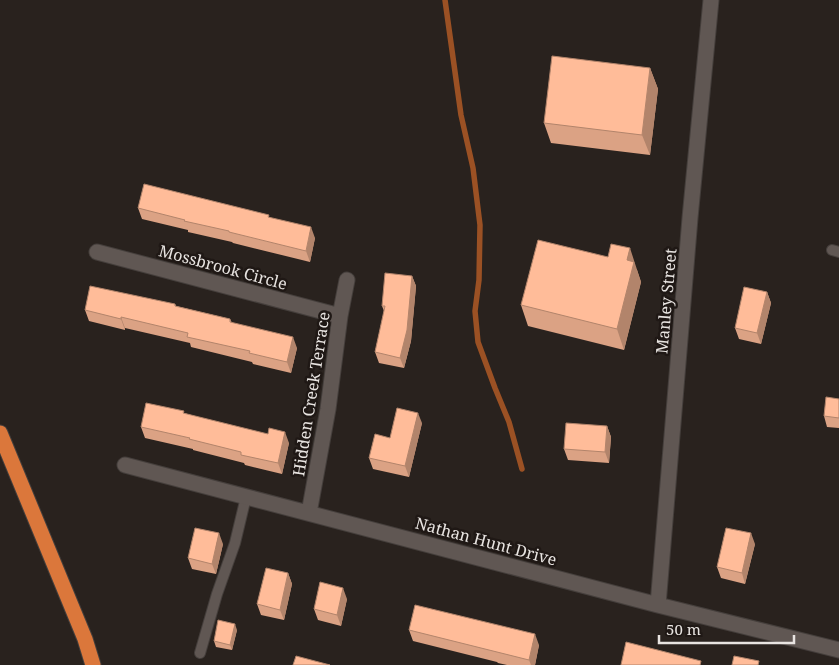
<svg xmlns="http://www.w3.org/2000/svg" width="839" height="665" font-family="'Noto Serif',serif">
<rect width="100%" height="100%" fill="#29221e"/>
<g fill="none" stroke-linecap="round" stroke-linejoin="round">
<path stroke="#9b5124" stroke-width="5.5" d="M445 0 461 115 473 168 480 225 479 280 475 311 478 342 495 388 509 422 522 469"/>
<defs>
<path id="lane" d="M832 250 839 252
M200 653 217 594 235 543 246 497"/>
<path id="street" d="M97 252 340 316
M125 465 658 605 839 650
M309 513 328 409 340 316 347 280
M658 605 690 218 711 0"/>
<path id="highway" d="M0 433 85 639 93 665"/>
</defs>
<use href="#lane" stroke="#453f3c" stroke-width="12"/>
<use href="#street" stroke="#453f3c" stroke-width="17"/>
<use href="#highway" stroke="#453f3c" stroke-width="17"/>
<use href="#lane" stroke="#605753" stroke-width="10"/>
<use href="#street" stroke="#605753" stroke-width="15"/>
<use href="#highway" stroke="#db773b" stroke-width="15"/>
</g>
<path fill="#dba284" d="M650 68 658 89 650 155 551 143 544 123Z
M138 208 269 215V217L315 238 310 262 233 243 232 242 188 232V230L142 219Z
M637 269V270L641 282 624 350 528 326 521 305Z
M412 276 416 286 411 341 404 368 379 363 375 352 384 311 382 306Z
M767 292 771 303 761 344 739 339 735 328Z
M175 304 176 306 230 319 232 323 297 348 291 373 253 364 252 362 191 347 190 343 125 328V330L89 321 85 310Z
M839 399V428L827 427 824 416Z
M184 411V413L289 443 282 474 245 465 244 463 193 450V449L145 438 141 427Z
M422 423 409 477 373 469 369 458 390 438Z
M607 426 611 437 609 463 568 460 564 449Z
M223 544 216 574 192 569 188 558Z
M755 544 745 584 721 578 717 567Z
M288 573 292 584 284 620 261 615 257 604Z
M347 599 341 626 318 620 314 609Z
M237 630 232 650 216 647 214 641Z
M409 630 539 645 535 665H507L498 663 497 662 413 641Z"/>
<path fill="#b2846b" d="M650 68 658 89 650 155 642 135Z
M311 227 315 238 310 262 306 251Z
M630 248 641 282 624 350 617 329 627 260Z
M412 276 416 286 411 341 404 368 400 358Z
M767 292 771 303 761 344 757 333Z
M121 317 125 328V330L121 319Z
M293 337 297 348 291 373 287 362Z
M418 413 422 423 409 477 405 466Z
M607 426 611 437 609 463 605 452Z
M285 432 289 443 282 474 278 463Z
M219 533 223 544 216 574 212 564Z
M751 533 755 544 745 584 742 573Z
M288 573 292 584 284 620 280 610Z
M343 588 347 599 341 626 337 615Z
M235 624 237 630 232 650 230 645Z
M535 634 539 645 535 665H531L529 660Z"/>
<path fill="#ffbc99" stroke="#b2846b" d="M552 56 650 68 642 135 544 123Z
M144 184 269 215 268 217 311 227 306 251 229 232V231L184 221 185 220 138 208Z
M538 240 608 257 611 244 630 248 627 260 634 262 617 329 521 305Z
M385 273 412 276 407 330 400 358 375 352 385 306H382Z
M90 286 175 304V306L230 319V322L293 337 287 362 249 353 250 351 187 337 188 333 121 317V319L85 310Z
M744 287 767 292 757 333 735 328Z
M826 397 839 399V418L824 416Z
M146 403 184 411 183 413 268 434 269 428 285 432 278 463 241 455V452L189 439 190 438 141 427Z
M397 408 418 413 405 466 369 458 375 434 390 438Z
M566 423 607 426 605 452 564 449Z
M195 528 219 533 212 564 188 558Z
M726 528 751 533 742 573 717 567Z
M266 568 288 573 280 610 257 604Z
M320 582 343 588 337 615 314 609Z
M415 605 535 634 529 660 409 630Z
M218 620 235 624 230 645 214 641Z
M626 642 701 661 700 665H621Z
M296 656 330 665H293Z
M734 656 759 661 758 665H732Z"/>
<g text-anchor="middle" stroke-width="5" stroke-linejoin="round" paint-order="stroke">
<g font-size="16" fill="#e8e4e1" stroke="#1f1815">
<text transform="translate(223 267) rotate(15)" y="6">Mossbrook Circle</text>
<text transform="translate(666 301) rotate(-85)" y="6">Manley Street</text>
<text transform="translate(311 394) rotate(-81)" y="6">Hidden Creek Terrace</text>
<text transform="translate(486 541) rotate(15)" y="6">Nathan Hunt Drive</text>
</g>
</g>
<path d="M659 635v8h135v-8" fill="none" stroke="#e8e4e1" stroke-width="2.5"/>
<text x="666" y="635" font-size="15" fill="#e8e4e1" stroke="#1f1815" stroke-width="4" paint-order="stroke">50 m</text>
</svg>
